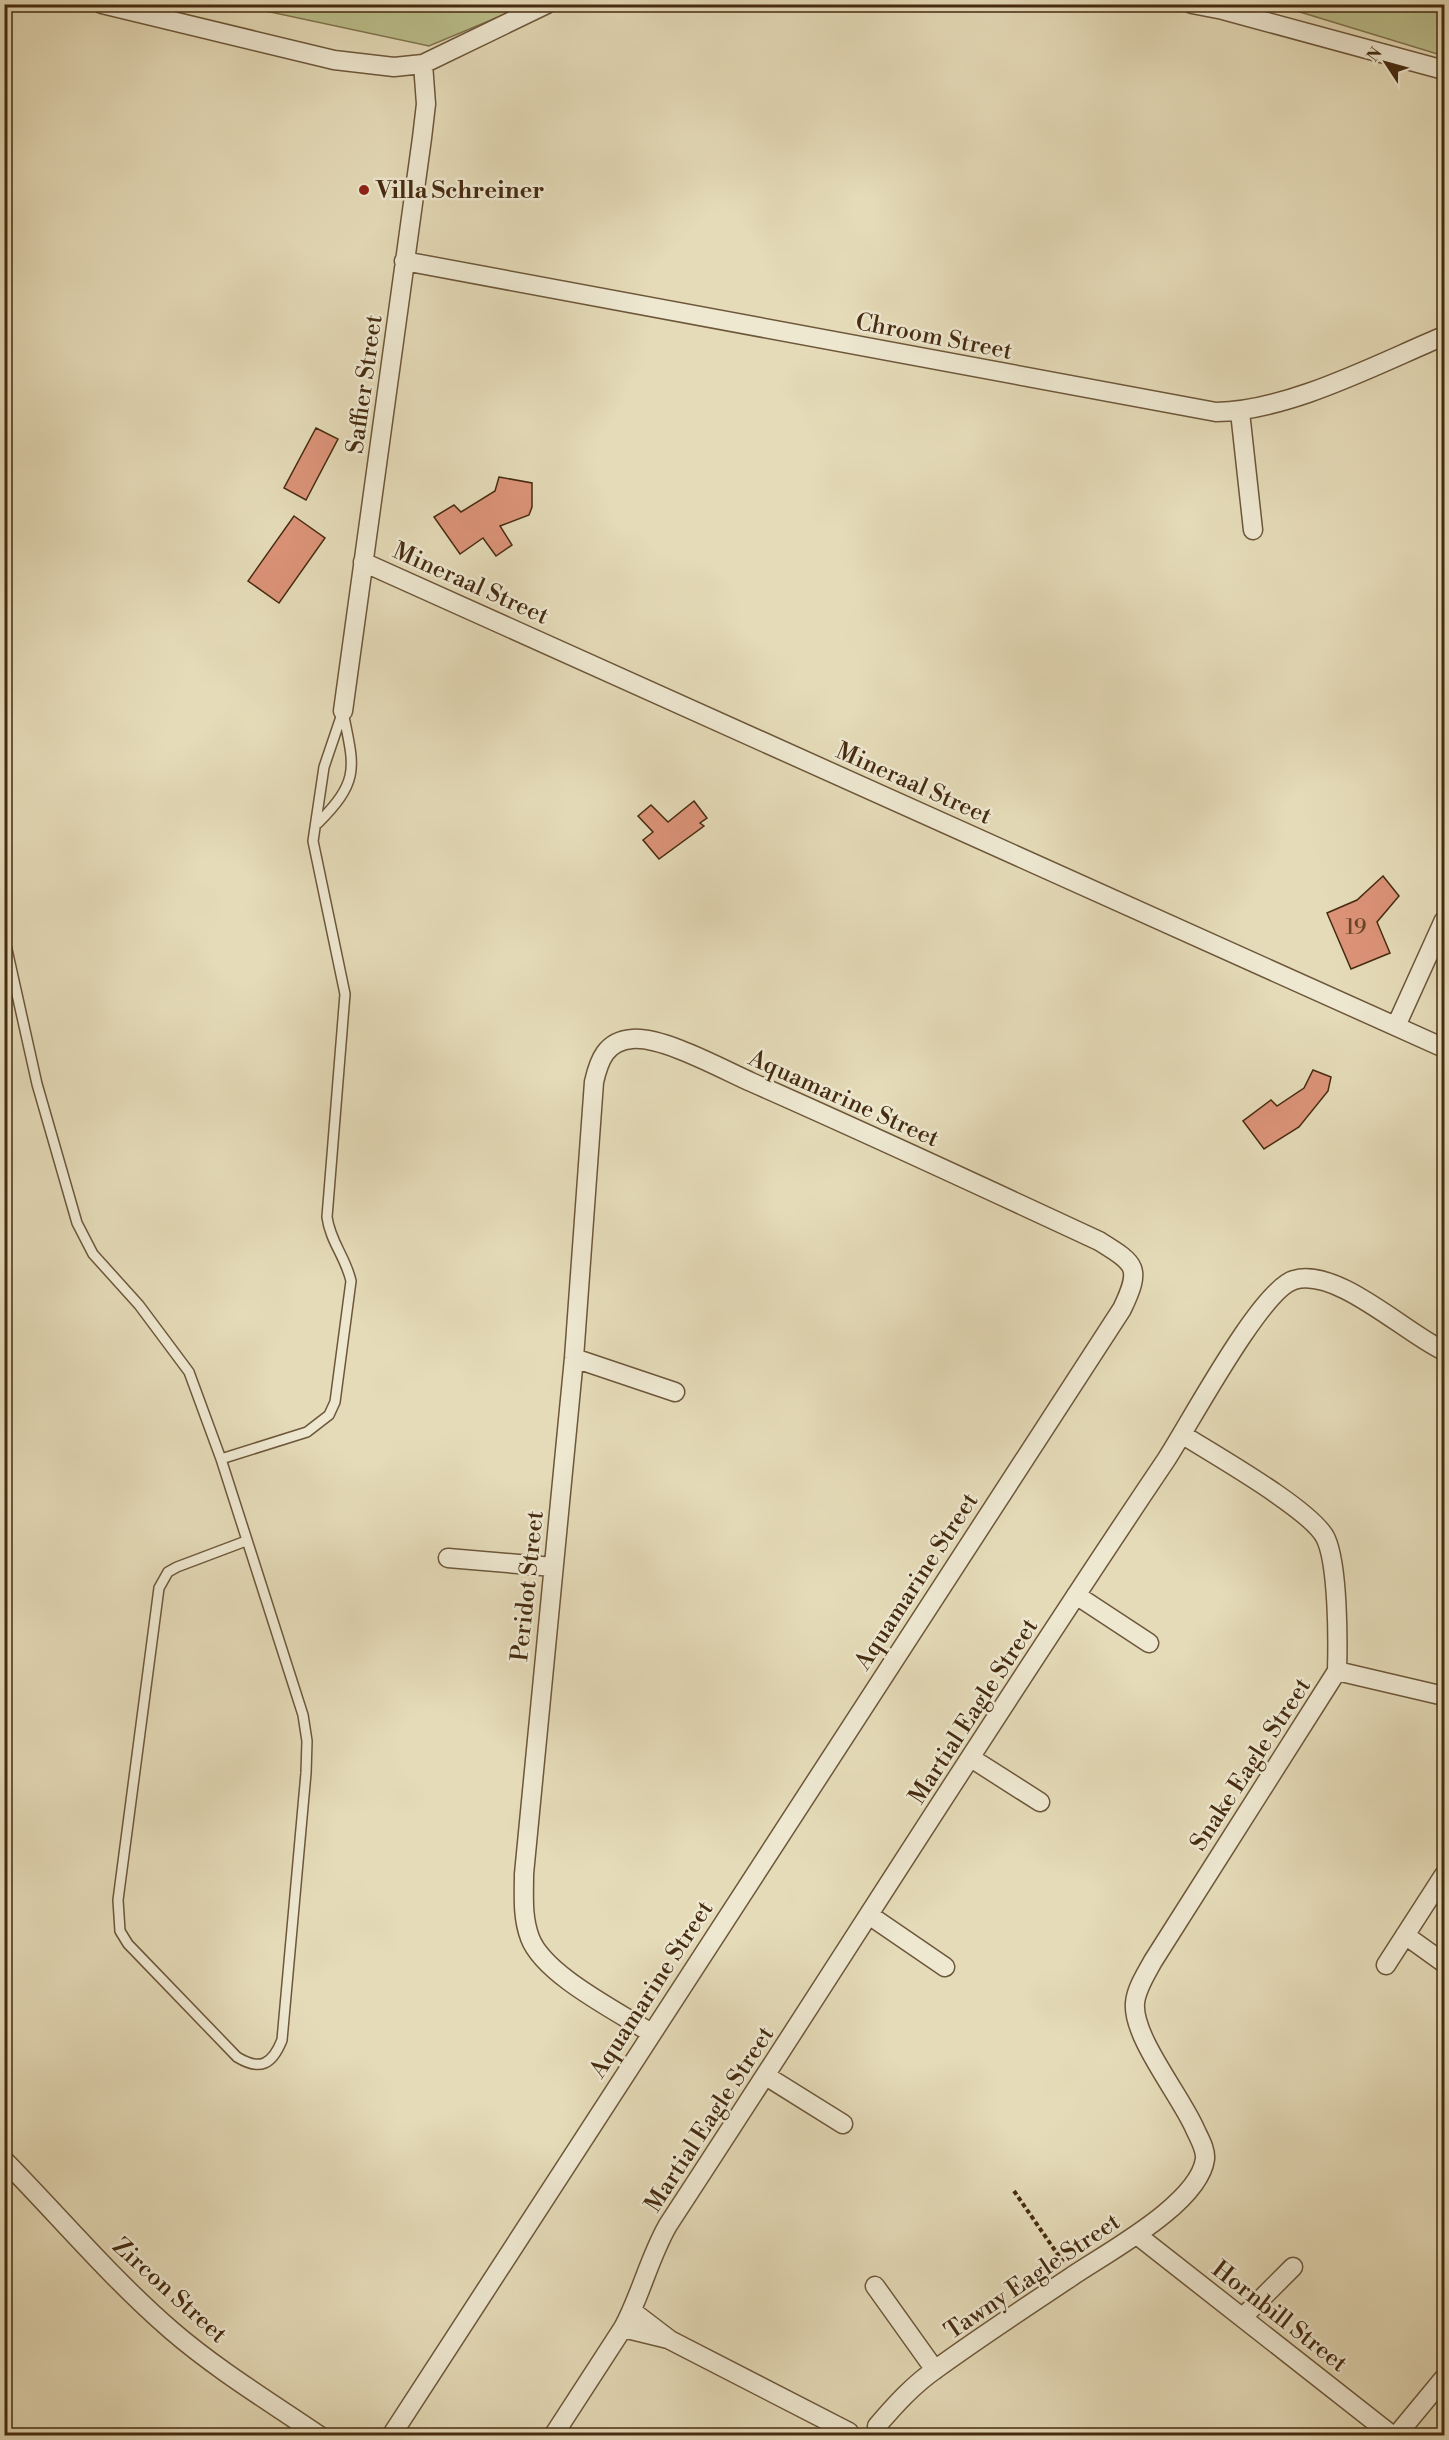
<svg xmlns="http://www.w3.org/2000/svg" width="1449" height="2440" font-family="'Libre Bodoni',serif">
<rect width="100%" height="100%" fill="#e5dbb8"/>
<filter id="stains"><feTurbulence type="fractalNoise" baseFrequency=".00333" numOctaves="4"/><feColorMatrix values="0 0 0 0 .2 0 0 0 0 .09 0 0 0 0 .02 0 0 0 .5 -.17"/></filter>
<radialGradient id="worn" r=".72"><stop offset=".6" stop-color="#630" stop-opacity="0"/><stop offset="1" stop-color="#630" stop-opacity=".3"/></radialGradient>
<path fill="#babe8b" stroke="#80744e" stroke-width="1.5" d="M238 5H527L429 46Z
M1277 5H1444V56Z"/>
<path fill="#dc9378" stroke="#452b10" stroke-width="1.5" d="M316 428 338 439 306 500 284 488Z
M499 477 532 483V507L529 515 500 526 512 545 496 556 483 538 460 554 434 517 454 505 461 512 495 491Z
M294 516 325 538 279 603 248 581Z
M694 801 707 818 700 823 704 826 659 859 643 840 653 832 638 816 651 805 668 822Z
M1383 876 1399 896 1377 922 1390 953 1351 969 1327 913 1357 900Z
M1313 1070 1331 1077 1328 1091 1299 1127 1264 1149 1243 1121 1271 1100 1277 1106 1304 1088Z"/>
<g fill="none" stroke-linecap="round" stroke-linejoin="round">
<defs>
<path id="service" d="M318 823C361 780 354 767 343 712
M4 936 37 1084 77 1223 93 1254 139 1305 189 1372 221 1459 303 1715 307 1741 306 1773 282 2040C272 2065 260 2071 237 2057L128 1944 120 1931 118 1900 159 1588 168 1572 177 1567 246 1541
M221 1459 307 1432 329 1415 335 1402 351 1281C346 1258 330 1241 327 1217L345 994 313 841 324 767 343 711"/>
<path id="minor" d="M102 4 334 60 394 67 423 64 547 4
M1192 4 1223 10 1444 70
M404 261 1216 412C1289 411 1377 364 1444 336
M1240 412 1253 530
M363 562 1444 1048
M343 711 422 138 426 104 423 64
M1396 1026 1444 920
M574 1358 675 1392
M448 1558 553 1567
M1076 1595 1149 1643
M1337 1671 1444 1696
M971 1758 1040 1802
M869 1915 945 1967
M1405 1935 1444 1963
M1386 1965 1444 1875
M766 2076 843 2124
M4 2160C59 2216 111 2278 171 2330 216 2369 270 2402 320 2436
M1137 2235 1393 2436
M875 2286 935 2370
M632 2311 670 2340 849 2432
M1243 2317 1293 2267
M623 2328 668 2339
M877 2426C895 2405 913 2385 936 2369 980 2337 1026 2307 1071 2277 1106 2253 1199 2204 1205 2159 1206 2149 1199 2138 1195 2129 1181 2096 1132 2037 1135 2003 1136 1989 1146 1974 1153 1961L1337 1671C1338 1640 1338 1566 1326 1539 1314 1511 1213 1454 1183 1435
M391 2436 1122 1309C1142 1267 1136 1264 1099 1241 983 1187 867 1133 751 1082 722 1069 662 1036 632 1039 606 1041 599 1060 594 1082L574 1358 524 1874C524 1895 522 1917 530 1938 544 1975 617 2011 651 2033
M553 2436 623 2328C641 2295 649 2258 668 2225 835 1970 996 1712 1166 1460 1189 1425 1261 1289 1294 1280 1337 1267 1405 1333 1444 1351
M1396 2436 1444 2378"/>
</defs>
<use href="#service" stroke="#6d573a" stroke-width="12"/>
<use href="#minor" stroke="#6d573a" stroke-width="21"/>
<path stroke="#452b10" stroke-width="4" stroke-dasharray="4.5 3" stroke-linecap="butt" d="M1014 2191 1063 2262"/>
<use href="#service" stroke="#eee8d1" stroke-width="9"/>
<use href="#minor" stroke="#eee8d1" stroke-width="18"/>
</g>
<circle fill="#8f2418" stroke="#eee8d1" stroke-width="2" cx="364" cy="190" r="6"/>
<g text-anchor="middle" stroke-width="5" stroke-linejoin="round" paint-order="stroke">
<g font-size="21" fill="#6b452a">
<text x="1356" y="934">19</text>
</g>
<g font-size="24" font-weight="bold" fill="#452b10" stroke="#eee8d1" text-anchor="start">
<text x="376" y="198">Villa Schreiner</text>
</g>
<g font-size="24" fill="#452b10" stroke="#eee8d1">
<text transform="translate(934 336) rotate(11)" y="8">Chroom Street</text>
<text transform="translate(364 384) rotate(-82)" y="8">Saffier Street</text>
<text transform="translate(471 583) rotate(24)" y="8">Mineraal Street</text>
<text transform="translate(914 783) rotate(24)" y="8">Mineraal Street</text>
<text transform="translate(844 1098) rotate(24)" y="8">Aquamarine Street</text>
<text transform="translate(916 1581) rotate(-57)" y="8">Aquamarine Street</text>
<text transform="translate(527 1586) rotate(-84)" y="8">Peridot Street</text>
<text transform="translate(973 1711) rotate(-57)" y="8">Martial Eagle Street</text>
<text transform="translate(1250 1764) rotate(-57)" y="8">Snake Eagle Street</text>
<text transform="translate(651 1989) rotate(-57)" y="8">Aquamarine Street</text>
<text transform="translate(709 2119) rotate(-57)" y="8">Martial Eagle Street</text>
<text transform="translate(1032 2276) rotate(-34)" y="8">Tawny Eagle Street</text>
<text transform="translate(170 2290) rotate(42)" y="8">Zircon Street</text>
<text transform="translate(1280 2316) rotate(38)" y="8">Hornbill Street</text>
</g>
</g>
<rect width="1449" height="2440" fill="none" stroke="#e5dbb8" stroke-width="24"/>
<rect x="6" y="6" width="1437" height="2428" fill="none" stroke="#452b10" stroke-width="3"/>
<rect x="12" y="12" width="1425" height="2416" fill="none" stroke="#452b10" stroke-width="1.5"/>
<g transform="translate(1386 63) rotate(306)" stroke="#eee8d1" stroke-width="4.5" paint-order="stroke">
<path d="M0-4.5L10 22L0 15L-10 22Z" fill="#452b10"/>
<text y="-9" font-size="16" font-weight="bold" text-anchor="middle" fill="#452b10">N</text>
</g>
<rect width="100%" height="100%" filter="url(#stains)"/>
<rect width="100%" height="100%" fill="url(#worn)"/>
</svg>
